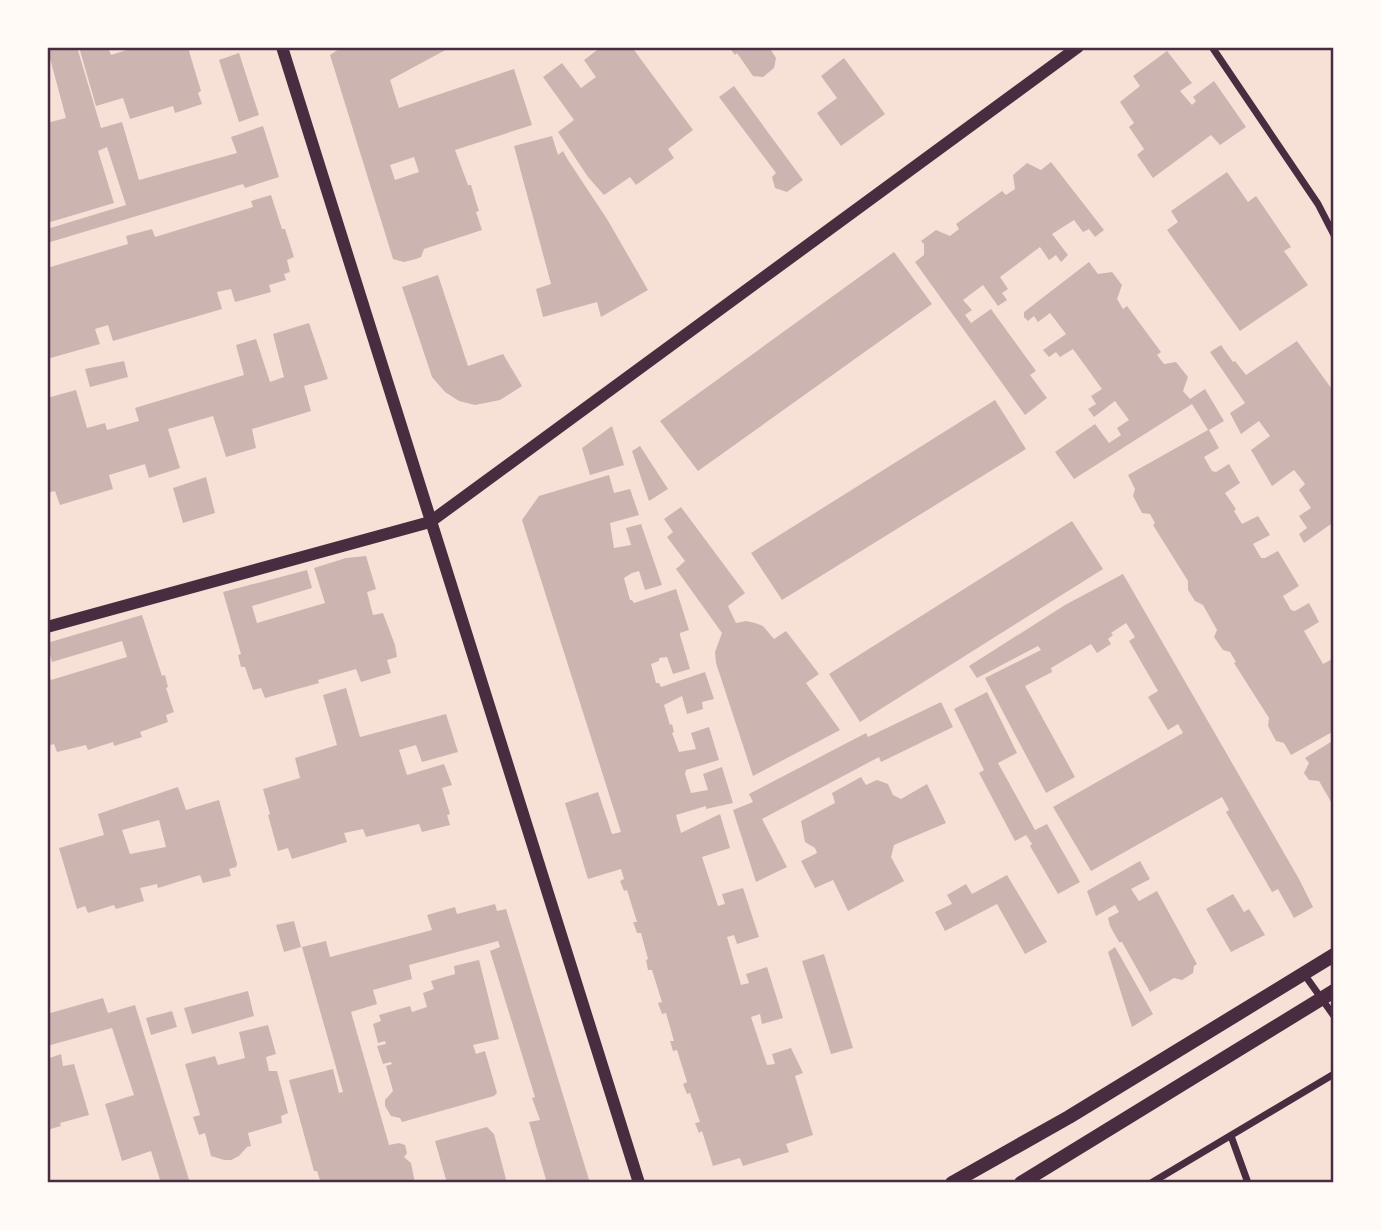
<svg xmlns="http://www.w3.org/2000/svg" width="1381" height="1230" font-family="'DM Sans',sans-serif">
<rect width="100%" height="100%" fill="#f7e1d7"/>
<path fill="#ccb4b1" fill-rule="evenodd" d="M47 47H77L101 128 122 122 139 180 237 153 231 137 263 126 279 177 245 188 243 184 47 243V229L126 205 107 147 98 151 114 203 47 223V123L66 118Z
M79 47H108L111 55 136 47H192L189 51 201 91 198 93 202 104 175 113 173 106 130 119 123 98 96 106Z
M342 47H451L390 80 399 108 514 69 532 125 455 150 468 185H471L477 205 479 211 476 212 482 230 424 249 421 257 416 259 404 262 393 259 330 55ZM414 157 419 172 395 180 390 165Z
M601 47H630L634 50 693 130 668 149 674 158 636 185 630 177 604 195 588 177 558 132 574 120 543 77 562 63 581 88 596 77 584 60Z
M729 47H769L776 58 774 68 763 77 753 76 737 53 735 55Z
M1167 51 1192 83 1180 91 1192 105 1196 101 1193 97 1214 81 1246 127 1220 145 1211 135 1153 178 1137 155 1144 149 1129 127 1134 123 1120 102 1140 86 1133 76Z
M239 53 259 115 239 122 219 60Z
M844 58 885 114 841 146 817 113 837 98 821 76Z
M734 86 803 180 787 192 775 188 772 177 776 173 719 97Z
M552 136 558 155 563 151 568 160 607 219 648 290 601 317 597 302 543 317 536 289 551 284 514 146Z
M1051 162 1104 230 1095 237 1089 229 1083 232 1074 220 1052 234 1068 255 1061 262 1056 255 1049 260 1040 247 1000 277 1008 289 1002 293 1007 300 998 306 983 285 963 300 972 310 965 315 971 323 991 309 1036 371 1030 375 1047 398 1025 415 915 262 924 255V244L921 241 936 230 950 236 959 229 956 224 1002 191 1006 195 1015 189 1013 175 1027 163 1041 170Z
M1227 172 1248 202 1256 196 1291 247 1284 251 1308 285 1240 331 1167 230 1178 222 1171 211Z
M271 195 282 229H285L294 257 287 260 290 272 284 274 286 280 269 285 271 292 235 302 231 289 217 292 222 309 113 341 108 325 95 329 100 344 47 359V268L128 244 126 236 152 229 155 237 253 207 251 201Z
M894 252 932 304 698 471 660 421Z
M1089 262 1098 274 1112 272 1122 285 1117 299 1123 309 1127 306 1161 352 1157 355 1164 364 1176 362 1188 377 1183 391 1190 399 1205 389 1224 421 1209 430 1219 448 1204 457 1212 471 1216 472 1229 464 1240 483 1225 493 1236 509 1234 511 1242 524 1258 516 1270 535 1253 544 1261 558H1265L1278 551 1299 586 1283 596 1291 610 1295 611 1309 603 1319 622 1304 631 1323 664 1334 658V731L1291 755 1284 743 1276 741 1268 726 1269 718 1234 663 1236 662 1230 652 1223 650 1214 637 1217 630 1203 605 1195 601 1188 590V581L1153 525 1155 523 1150 514 1142 513 1133 496 1135 489 1128 475 1208 430 1192 404 1074 479 1055 452 1095 424 1109 443 1121 435 1117 428 1129 420 1115 401 1094 417 1088 409 1096 404 1091 396 1102 389 1073 349 1060 357 1056 352 1049 357 1043 350 1066 334 1050 313 1038 322 1034 316 1028 321 1024 317V312Z
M438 275 468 366 503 354 522 386 500 400 475 405 459 401 445 392 432 377 402 287Z
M309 323 328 379 304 386 311 411 252 429 256 448 226 457 213 416 168 429 180 468 149 478 145 464 109 475 113 489 60 505 55 491 47 493V438H50L47 429V398L76 390 87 428 105 423 107 430 139 421 135 408 244 375 236 345 256 339 270 382 284 377 273 334Z
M1297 341 1334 392V528L1331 524 1304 543 1299 534 1307 528 1299 516 1311 508 1299 490 1305 484 1294 470 1272 486 1251 450 1270 436 1259 421 1241 434 1230 413 1245 403 1210 352 1221 345 1233 362 1235 361 1246 375Z
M124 361 128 377 90 387 85 369Z
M995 400 1026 449 782 600 751 553Z
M612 426 624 465 590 475 582 448Z
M640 446 668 489 649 501 632 451Z
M609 475 614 493 630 489 639 515 610 523 614 548 631 545 626 528 641 524 662 585 645 590 639 571 632 573 624 578 630 600H632L634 603 676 589 689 630 680 633V635L690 669 673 674 667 657 659 658V661L651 664 656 683H659L661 687 705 672 714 699 702 702 703 709 687 714 682 696 664 705 670 725 672 724 674 732 672 733 679 752 696 749 691 733 709 727 719 760 686 770 685 774 691 793 708 790 703 774 722 767 733 803 706 809V806L676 815 681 833 720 814 730 848 702 857 718 906 725 904 722 894 743 888 759 937 737 944 734 935 727 937 741 985 749 983 746 974 767 967 783 1018 762 1024 760 1014 751 1017 767 1065 775 1064 772 1054 791 1048 803 1073 795 1076 813 1135 786 1144 789 1152 743 1166 740 1158 713 1166 702 1131 699 1133 695 1123 700 1122 690 1093 687 1094 683 1084 687 1082 677 1050 673 1051 670 1041H674L666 1013 662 1014 658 1003 662 1002 652 970H648L646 960 648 959 641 933H637L633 922H637L627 890 624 891 620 881 624 879 621 869 588 879 565 803 598 792 612 834 621 832 522 520 539 496Z
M206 477 215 513 183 523 173 488Z
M681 507 745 593 728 606 736 623 746 621 755 623 763 626 774 639 786 631 819 674 806 683 840 730 753 776 716 663 715 652 722 633 676 569 685 561 667 537 673 532 664 519Z
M1072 521 1103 569 860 722 829 674Z
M366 556 376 589 367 592 373 615 383 613 395 645 397 657 387 660 391 673 361 682 356 669 318 680 319 683 265 698 261 688 253 690 245 667H241L238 655 241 654 223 592 307 570 312 588 252 606 257 623 325 603 314 568 346 558Z
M1123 574 1299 879 1313 907 1294 918 1278 889 1272 892 1226 812 1229 810 1222 797 1091 871 1053 807 1183 733 1178 724 1168 730 1148 697 1158 691 1129 641 1135 637 1126 623 1111 633 1113 635 1108 639 1111 644 1097 653 1091 644 1051 668 1052 672 1025 686 1075 777 1046 793 985 678 1041 650 1038 646 977 678 969 666 1065 605Z
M142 615 162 676 165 675 168 687 166 688 174 712 166 715 168 722 140 732 142 737 114 746 113 742 88 750 86 745 57 752 54 744 47 746V671L51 680 127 657 122 641 52 662 47 643Z
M346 688 360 737 446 714 458 752 422 762 416 745 399 750 407 775 444 764 452 785 442 788 450 814 447 815 450 825 422 832 419 824 366 837 363 829 344 833 347 842 292 859 288 848 278 851 268 815 270 814 263 789 300 778 295 758 337 745 323 695Z
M987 692 1017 753 998 763 1035 830 1047 824 1080 882 1058 894 1030 846 1032 844 1026 835 1015 841 979 773 984 770 954 709Z
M941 702 953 727 881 762 879 757 762 819 787 867 756 882 733 810 753 802 749 794 866 733 868 737Z
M1334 740V807L1319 781 1309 780 1304 773 1309 763 1305 758Z
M861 777 866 785 877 780 888 784 893 795 901 799 927 784 946 823 894 845 891 857 904 881 848 911 833 880 815 888 801 861 817 853 815 848 805 842 801 821 835 803 832 793Z
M178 787 186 810 219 800 237 864 236 867 229 869 231 876 203 883 200 875 158 888 157 884 140 888 144 901 116 909 114 905 88 913 85 906 77 909 59 848 104 835 98 814ZM159 820 166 847 130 854 122 830Z
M1140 861 1150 879 1131 889 1139 901 1157 891 1197 964 1194 966 1193 973 1182 980 1174 978 1150 992 1122 942H1119L1110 926 1108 918 1119 912 1115 905 1096 916 1087 891Z
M1007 875 1047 942 1025 954 997 904 945 931 935 912 952 904 947 895 966 884 972 894Z
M1233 894 1244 912 1249 909 1265 935 1231 952 1206 909Z
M495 904 497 911 506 909 590 1183H547L529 1122 540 1120 532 1098 535 1097 490 951 500 947 498 941 409 965 412 979 373 990 377 1004 351 1012 389 1145 399 1143 405 1145 407 1153 404 1157 411 1163 415 1183H321L317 1171H314L289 1080 333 1069 339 1093 343 1092 302 947 326 941 330 957 432 930 427 915 455 907 457 914Z
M294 921 301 947 284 952 276 925Z
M1115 947 1153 1014 1132 1027 1108 952Z
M824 954 853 1048 831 1054 802 961Z
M479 960 499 1039 473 1045 476 1054 485 1051 497 1093 494 1096 402 1122 400 1118 391 1116 385 1106V1100L393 1091 386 1066 392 1064 391 1062 383 1064 377 1046 386 1044 385 1041 378 1043 373 1024 381 1021 379 1015 410 1006 412 1012 427 1007 423 993 434 989 431 981 455 974 454 966Z
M248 991 254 1016 192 1034 184 1008Z
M103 998 108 1013 135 1005 190 1183H161L151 1151 122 1161 105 1104 134 1095 112 1028 47 1046V1014Z
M172 1011 177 1027 151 1035 146 1018Z
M268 1025 276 1054 266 1057 269 1071H277L288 1113 281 1116 282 1123 248 1133 251 1146 247 1147 239 1156 231 1160H224L211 1156 205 1133 199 1135 193 1117 200 1115 185 1064 215 1056 218 1065 245 1058 239 1032Z
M47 1049 50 1058 61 1054 63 1066 74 1064 89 1115 60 1123 61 1126 47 1130Z
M487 1127 494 1134 507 1183H447L435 1141Z"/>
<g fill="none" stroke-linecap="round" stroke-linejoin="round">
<path stroke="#4a2c40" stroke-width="7" d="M1212 47 1318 204 1334 235
M1304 974 1334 1016
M1231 1136 1248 1183
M1151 1183 1334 1074"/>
<path stroke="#4a2c40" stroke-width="12" d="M282 47 639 1183
M47 627 430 522 1078 47"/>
<path stroke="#4a2c40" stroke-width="14" d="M952 1183 1069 1117 1334 955
M1021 1183 1334 991"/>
</g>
<rect width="1381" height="1230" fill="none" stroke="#fffaf5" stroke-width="98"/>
<rect x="49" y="49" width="1283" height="1132" fill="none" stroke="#4a2c40" stroke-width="2.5"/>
</svg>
